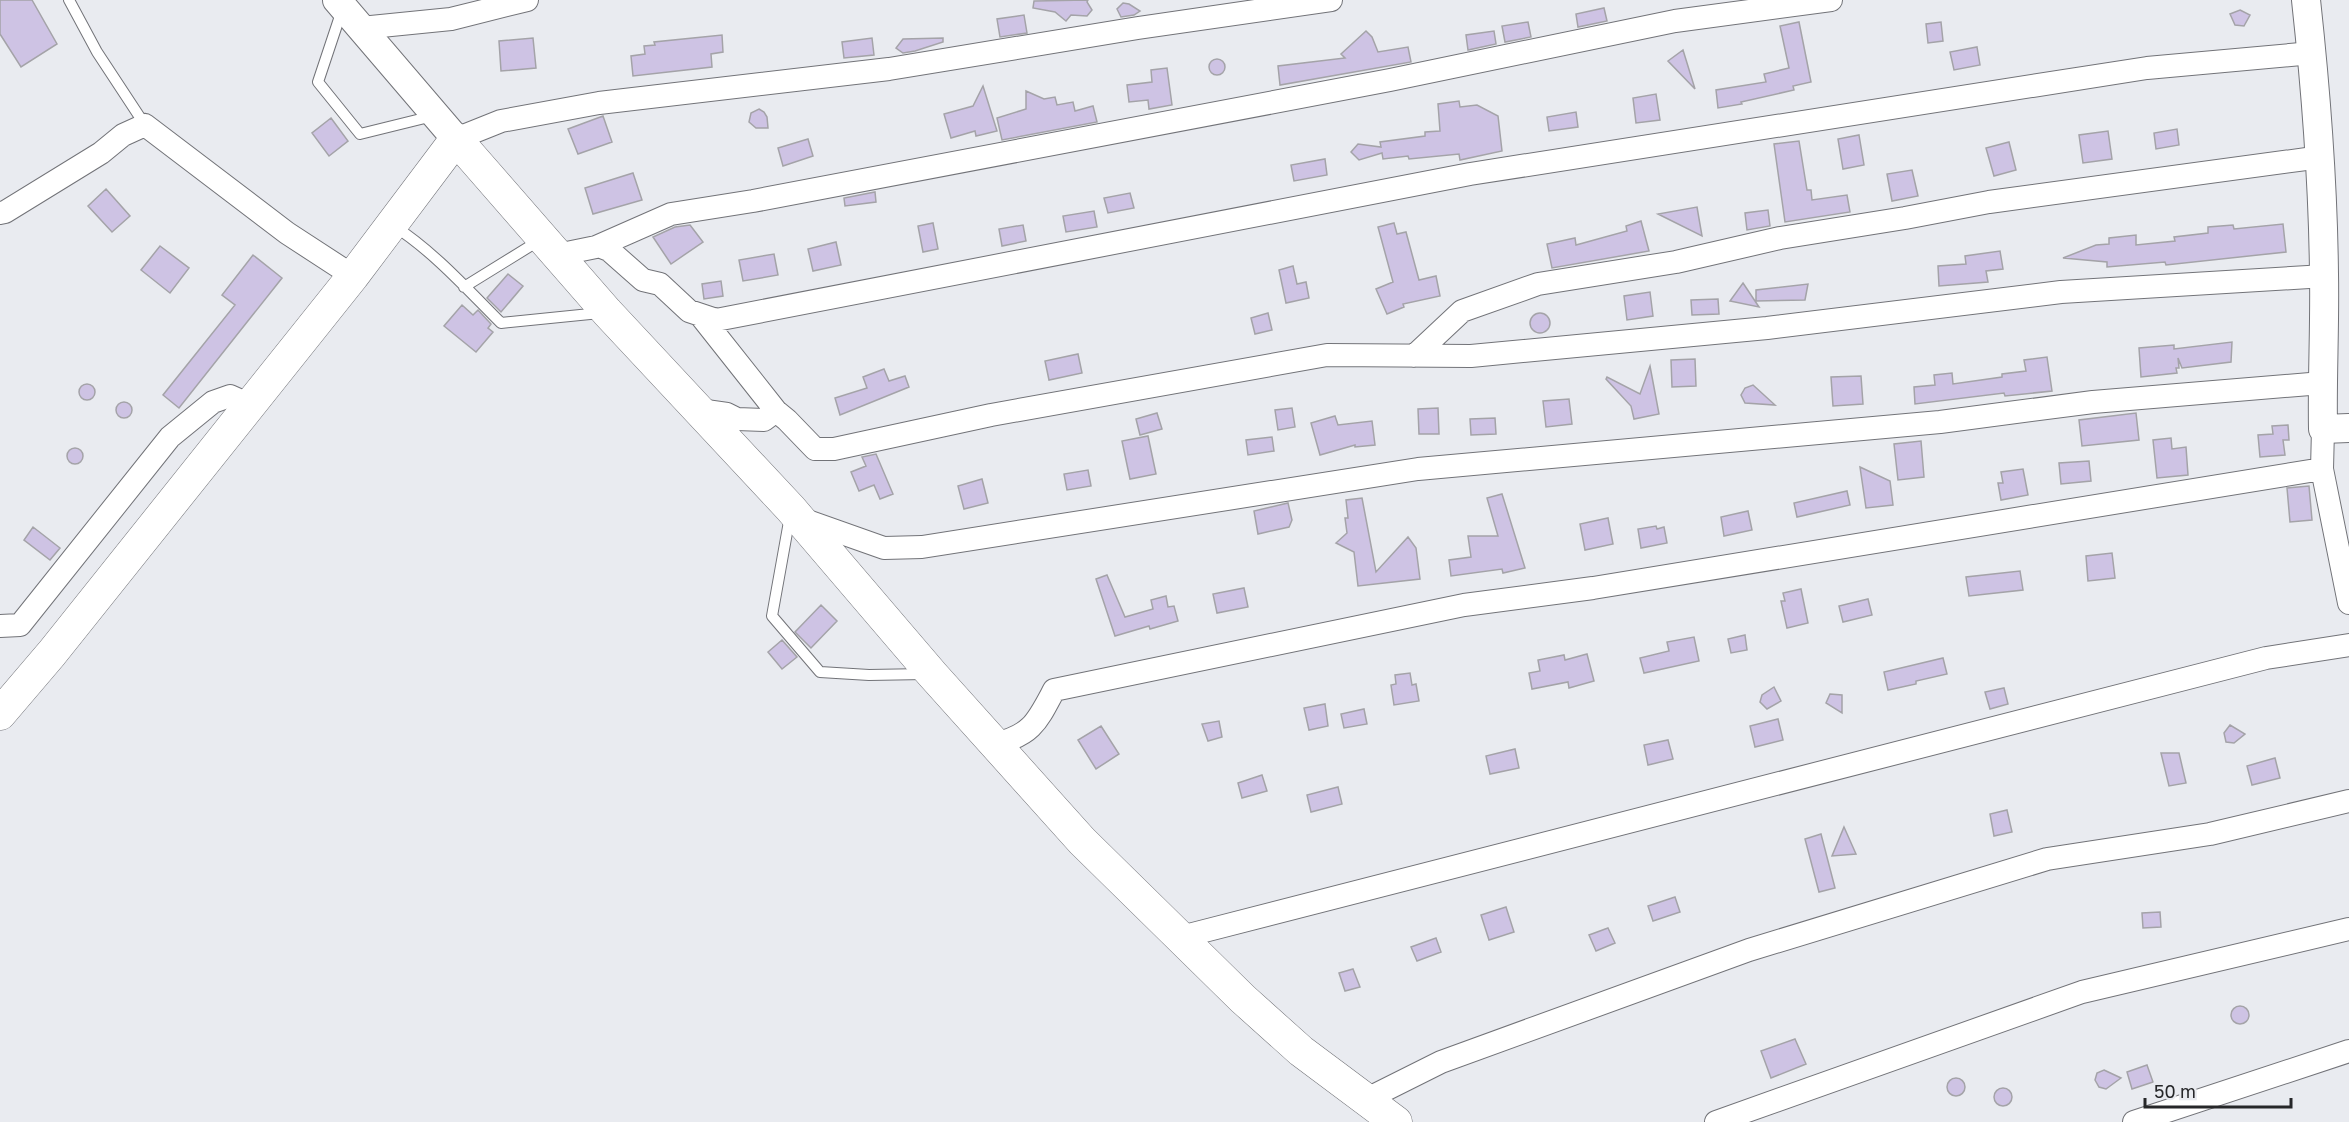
<svg xmlns="http://www.w3.org/2000/svg" width="2349" height="1122" font-family="'Golos Text',sans-serif">
<rect width="100%" height="100%" fill="#e9ebf0"/>
<path fill="#cec3e4" stroke="#a4a3a8" stroke-width="1.5" d="M0 0H32L57 44 21 67 0 34Z
M1088 0 1087 2 1092 10 1087 16 1071 15 1066 21 1055 12 1033 8 1034 1Z
M1123 3 1129 4 1140 11 1134 15 1121 17 1117 9Z
M1604 8 1607 21 1578 27 1576 14Z
M2240 10 2250 15 2244 26 2235 25 2230 14Z
M1024 15 1027 33 1000 37 997 19Z
M1528 22 1531 37 1505 42 1502 26Z
M1799 22 1811 82 1793 86 1794 90 1741 102 1742 104 1718 108 1716 90 1766 82 1764 74 1789 68 1780 26Z
M1941 22 1943 41 1928 43 1926 24Z
M1366 31 1372 37 1378 52 1408 47 1411 62 1280 85 1278 66 1345 58 1341 54Z
M1494 31 1496 44 1468 50 1466 35Z
M722 35 723 52 711 54 712 67 633 76 631 56 645 54 644 46 655 45 654 42Z
M533 38 536 68 501 71 499 41Z
M872 38 874 55 844 58 842 42Z
M943 38V42L915 51 903 53 896 48 903 39Z
M1977 47 1980 65 1954 70 1950 52Z
M1683 50 1695 89 1668 61Z
M1209 67a8 8 0 1 1 16 0a8 8 0 1 1-16 0Z
M1167 68 1172 105 1149 109 1148 100 1129 102 1127 85 1152 82 1151 70Z
M983 86 997 131 976 136 975 131 951 138 944 114 973 106Z
M1026 91 1044 99 1055 97 1057 105 1073 102 1075 111 1093 106 1097 122 1002 140 997 118 1026 109Z
M1656 94 1660 120 1636 123 1633 98Z
M1459 101 1460 107 1477 105 1498 116 1502 151 1460 160 1459 154 1409 159 1408 156 1383 159 1382 153 1359 160 1351 152 1358 144 1381 147 1380 142 1425 136V132L1440 131 1438 104Z
M759 109 764 112 767 117 768 128H756L749 122 751 113Z
M1576 112 1578 127 1549 131 1547 117Z
M603 116 612 142 578 154 568 129Z
M331 118 348 141 329 156 312 133Z
M2177 129 2179 145 2156 149 2154 133Z
M2108 131 2112 159 2083 163 2079 135Z
M1859 135 1864 165 1843 169 1838 139Z
M808 139 813 156 783 166 778 148Z
M1799 141 1807 190H1811L1812 200 1847 195 1850 212 1785 222 1774 144Z
M2009 142 2016 170 1994 176 1986 148Z
M1325 159 1327 175 1294 181 1291 165Z
M1912 170 1918 196 1892 201 1887 174Z
M633 173 642 200 593 214 585 188Z
M106 189 130 216 112 232 88 206Z
M875 192 876 202 845 206 844 198Z
M1130 193 1134 208 1108 213 1104 198Z
M1697 207 1702 236 1658 214Z
M1768 210 1770 226 1747 230 1745 213Z
M1094 211 1097 227 1066 232 1063 216Z
M1641 221 1649 251 1552 268 1547 244 1575 238 1576 245 1627 231 1626 226Z
M933 223 938 249 923 252 918 226Z
M1394 223 1397 234 1406 232 1419 280 1436 276 1440 296 1403 304 1404 307 1387 314 1376 289 1393 282 1378 227Z
M2283 224 2286 252 2166 265 2165 262 2107 267V262L2063 258 2096 245 2109 244V238L2136 235V245L2175 241 2174 237 2208 233V227L2233 225 2234 229Z
M690 225 703 242 671 264 653 237 675 227Z
M1023 225 1026 241 1002 246 999 229Z
M836 242 841 265 813 271 808 249Z
M160 246 189 268 170 293 141 270Z
M2000 251 2003 269 1986 271 1988 282 1939 286 1938 266 1966 264 1965 256Z
M774 254 778 275 743 281 739 260Z
M253 255 282 278 179 408 163 395 235 305 222 295Z
M1293 266 1297 284 1306 282 1309 298 1286 303 1279 270Z
M508 274 523 286 501 312 487 298Z
M721 281 723 296 704 299 702 284Z
M1743 283 1759 307 1730 301Z
M1808 284 1805 300 1756 301V290Z
M1650 292 1653 316 1627 320 1624 296Z
M1718 299 1719 314 1692 315 1691 300Z
M462 305 473 315 478 310 491 324 488 328 493 332 476 352 444 326Z
M1268 313 1272 330 1255 334 1251 318Z
M1530 323a10 10 0 1 1 20 0a10 10 0 1 1-20 0Z
M2232 342 2231 362 2182 368 2178 358 2179 368H2176L2177 373 2141 377 2139 348 2174 345V349Z
M1078 354 1082 373 1049 380 1045 361Z
M2047 357 2052 391 2005 396 2004 393 1915 404 1914 387 1935 385 1934 375 1952 373 1953 384 2002 377V374L2026 371 2024 360Z
M1695 359 1696 386 1672 387 1671 360Z
M1650 366 1659 414 1634 419 1631 406 1606 379 1607 377 1640 394Z
M884 369 889 381 905 376 909 387 840 415 835 398 867 388 863 377Z
M1861 376 1863 404 1833 406 1831 377Z
M79 392a8 8 0 1 1 16 0a8 8 0 1 1-16 0Z
M1753 385 1775 405 1745 403 1741 395 1745 388Z
M1569 399 1572 424 1546 427 1543 401Z
M116 410a8 8 0 1 1 16 0a8 8 0 1 1-16 0Z
M1292 408 1295 427 1278 430 1275 410Z
M1438 408 1439 434H1419L1418 409Z
M1157 413 1162 429 1140 435 1136 419Z
M2136 413 2139 440 2082 446 2079 420Z
M1335 416 1338 425 1372 421 1375 445 1355 447V445L1320 455 1311 423Z
M1495 418 1496 434 1471 435 1470 419Z
M2288 425 2289 440H2283L2285 455 2260 457 2258 435 2273 434 2272 426Z
M1148 436 1156 474 1130 479 1122 441Z
M1272 437 1274 451 1248 455 1246 440Z
M2171 438 2172 449 2186 447 2188 475 2157 478 2153 440Z
M1921 441 1924 477 1898 480 1894 444Z
M67 456a8 8 0 1 1 16 0a8 8 0 1 1-16 0Z
M876 454 893 494 880 499 874 485 859 491 851 472 866 466 862 457Z
M2089 461 2091 481 2061 484 2059 463Z
M1860 467 1890 481 1893 505 1866 508Z
M2023 469 2028 495 2001 500 1998 483H2003L2001 472Z
M1088 470 1091 486 1067 490 1064 474Z
M982 479 988 503 964 509 958 486Z
M2309 486 2312 520 2290 522 2287 488Z
M1847 491 1850 505 1797 517 1794 503Z
M1502 494 1525 568 1503 573 1502 569 1451 576 1449 560 1471 557 1468 536H1498L1487 498Z
M1362 498 1376 572 1408 537 1416 548 1420 579 1358 586 1354 552 1336 543 1347 533 1345 518H1348L1346 500Z
M1288 503 1292 520 1289 527 1258 534 1254 511Z
M1748 511 1752 530 1724 536 1721 517Z
M1608 518 1613 544 1585 550 1580 524Z
M1656 526 1657 529 1664 527 1667 543 1641 548 1638 529Z
M33 527 60 548 50 560 24 540Z
M2112 553 2115 578 2088 581 2086 556Z
M2020 571 2023 590 1969 596 1966 577Z
M1107 575 1125 617 1153 609 1151 600 1166 596 1168 607 1174 606 1178 621 1150 629 1149 626 1115 636 1096 579Z
M1244 588 1248 607 1217 613 1213 594Z
M1801 589 1808 623 1787 628 1781 601H1785L1783 593Z
M1868 599 1872 615 1843 622 1839 606Z
M821 605 837 621 811 648 795 632Z
M1745 635 1747 650 1731 653 1728 639Z
M1694 637 1699 661 1644 673 1640 658 1669 651 1667 642Z
M782 640 797 657 782 669 768 652Z
M1587 654 1594 681 1569 688 1568 682 1532 689 1529 673 1540 671 1538 660 1564 655 1565 660Z
M1943 658 1947 674 1916 681V684L1888 690 1884 672Z
M1410 673 1412 685 1416 684 1419 701 1394 705 1391 685 1396 684 1395 675Z
M1774 687 1781 701 1767 709 1760 702 1762 695Z
M2004 688 2008 704 1990 709 1985 692Z
M1830 694 1842 695V713L1826 703Z
M1325 704 1328 726 1309 730 1304 708Z
M1364 709 1367 724 1344 728 1341 714Z
M1778 719 1783 740 1755 747 1750 726Z
M1219 721 1222 737 1208 741 1202 724Z
M2230 725 2245 734 2234 743 2226 742 2224 733Z
M1101 726 1119 754 1096 769 1078 740Z
M1668 740 1673 759 1648 765 1644 745Z
M1515 749 1519 768 1490 774 1486 756Z
M2161 753H2179L2186 783 2169 786Z
M2275 758 2280 778 2252 785 2247 766Z
M1262 775 1267 791 1242 798 1238 783Z
M1338 787 1342 804 1311 812 1307 795Z
M2007 810 2012 832 1994 836 1990 814Z
M1844 827 1856 854 1832 856Z
M1821 834 1835 888 1819 892 1805 839Z
M1675 897 1680 912 1653 921 1648 906Z
M1506 907 1514 932 1489 940 1481 915Z
M2160 912 2161 927 2143 928 2142 913Z
M1608 928 1615 943 1596 951 1589 935Z
M1436 938 1441 952 1417 961 1411 947Z
M1353 969 1360 987 1345 991 1339 973Z
M2231 1015a9 9 0 1 1 18 0a9 9 0 1 1-18 0Z
M1795 1039 1806 1064 1771 1078 1761 1051Z
M2147 1065 2153 1082 2132 1089 2127 1072Z
M2104 1070 2121 1078 2106 1089 2099 1087 2095 1080 2097 1073Z
M1947 1087a9 9 0 1 1 18 0a9 9 0 1 1-18 0Z
M1994 1097a9 9 0 1 1 18 0a9 9 0 1 1-18 0Z"/>
<g fill="none" stroke-linecap="round" stroke-linejoin="round">
<defs>
<path id="service" d="M69 0 97 52 145 125
M342 10 318 82 360 134 433 116
M394 226C434 252 467 289 501 323L600 313
M464 287 540 240
M790 516 772 616 820 672 869 675 925 674"/>
<path id="minor" d="M361 28 451 19 527 0
M456 139 501 121 599 103 889 69 1138 28 1331 0
M0 213 5 212 101 153 123 135 145 125 287 233 353 276
M599 246 609 250 643 280 660 284 689 311 716 320 1470 174 2147 68 2312 53
M557 255 596 247 671 214 753 201 1390 80 1675 21 1831 0
M700 315 776 411
M1414 356 1462 311 1538 284 1676 262 1780 238 1905 218 1989 202 2321 157
M699 410 727 414 737 419 764 420 776 411 787 420 815 449H834L991 415 1327 355 1471 356 1767 328 2061 292 2325 276
M2323 429 2322 469 2349 603
M799 518 884 548 922 547 1418 469 1940 422 2093 402 2322 383
M0 626 20 625 170 437 213 402 230 396 250 405
M995 744C1032 735 1037 722 1054 690L1464 605 1593 588 2322 469
M1181 937 2266 658 2349 645
M1365 1100 1441 1062 1749 950 2047 859 2210 834 2349 801
M1716 1122 2082 992 2349 929
M2134 1122 2349 1051"/>
<path id="tertiary" d="M337 0 456 139
M2306 0C2316 91 2323 182 2324 274 2325 326 2322 377 2323 429L2349 428"/>
<path id="secondary" d="M0 714 52 653 353 276 456 139 607 312 791 509 932 674 1082 841 1243 999 1301 1051 1396 1122"/>
</defs>
<use href="#service" stroke="#727378" stroke-width="12"/>
<use href="#minor" stroke="#727378" stroke-width="24"/>
<use href="#tertiary" stroke="#727378" stroke-width="30"/>
<use href="#secondary" stroke="#727378" stroke-width="33"/>
<use href="#service" stroke="#fff" stroke-width="10"/>
<use href="#minor" stroke="#fff" stroke-width="22"/>
<use href="#tertiary" stroke="#fff" stroke-width="28"/>
<use href="#secondary" stroke="#fff" stroke-width="32"/>
</g>
<path d="M2145 1098v9h146v-9" fill="none" stroke="#262729" stroke-width="3"/>
<text x="2154" y="1098" font-size="18" fill="#262729" stroke="#e9ebf0" stroke-width="4.5" paint-order="stroke">50 m</text>
</svg>
